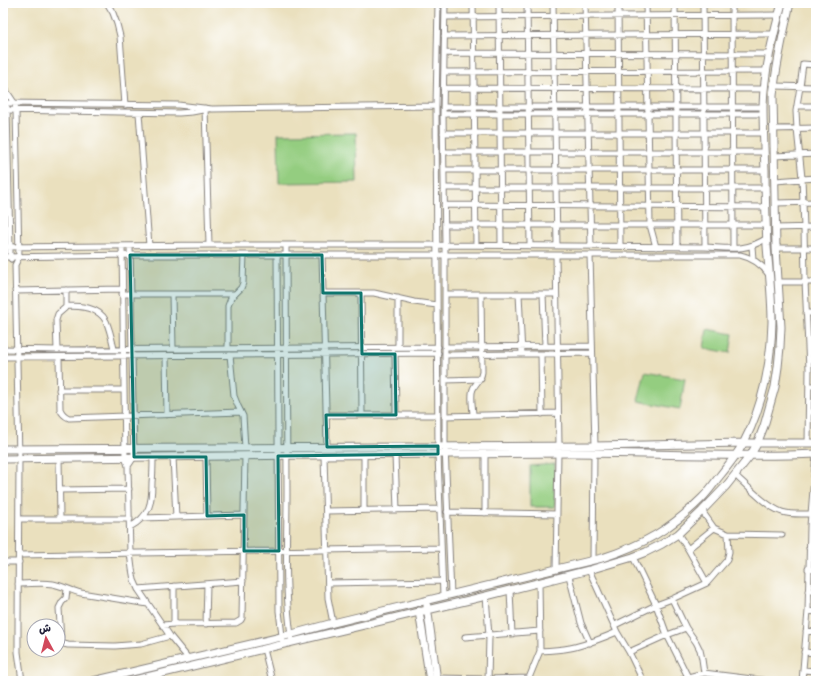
<svg xmlns="http://www.w3.org/2000/svg" width="819" height="684" font-family="Dekko,'Playpen Sans Arabic',sans-serif">
<rect width="100%" height="100%" fill="#fff"/>
<filter id="ink" filterUnits="userSpaceOnUse"><feTurbulence type="fractalNoise" baseFrequency=".025" numOctaves="2"/><feDisplacementMap in="SourceGraphic" scale="8" xChannelSelector="R" yChannelSelector="G"/><feConvolveMatrix kernelMatrix="1 2 1 2 8 2 1 2 1" color-interpolation-filters="sRGB"/></filter>
<filter id="wash" filterUnits="userSpaceOnUse"><feTurbulence type="fractalNoise" baseFrequency=".012" numOctaves="4" result="noise"/><feDisplacementMap in="SourceGraphic" scale="16" xChannelSelector="R" yChannelSelector="G"/><feGaussianBlur stdDeviation="0.9" result="paint"/><feColorMatrix in="noise" values="0 0 0 0 0 0 0 0 0 0 0 0 0 0 0 0 0 1.4 0 .05"/><feComposite in="paint" operator="in"/></filter>
<g filter="url(#wash)">
<rect width="100%" height="100%" fill="#eae0be"/>
<path fill="#94cd80" stroke="#5b785e" d="M356 133 357 182 279 183 278 134Z
M707 329 733 334 730 353 704 348Z
M645 372 685 379 680 409 638 401Z
M555 464V507H530V466Z"/>
</g>
<g filter="url(#ink)">
<g fill="none" stroke-linecap="round" stroke-linejoin="round">
<defs>
<path id="street" d="M107 3 113 13 117 24 120 36 125 105
M438 3 436 106 438 454 443 596
M445 3 443 114 445 245V446L451 595
M473 3 476 245
M499 3 501 245
M527 3 530 246
M553 3 557 246
M585 3 591 246
M618 3 620 246
M646 3 650 225 656 247
M675 3 677 247
M703 3 705 247
M732 3 733 248
M445 17 778 15
M444 36 773 34
M444 53 769 54
M444 72 766 71
M3 86 15 104 16 111 19 257 15 265 19 459 18 629V652L22 681
M774 86 816 87
M443 88 764 89
M3 103 178 105 212 109 436 106
M797 106H816
M7 107 10 247V257L11 259
M443 107H763
M205 108 209 245
M3 110 179 113 192 112 208 109
M139 113 149 246
M443 114H763
M773 129 816 128
M443 133H763
M443 152H764
M774 156 816 154
M444 170H765
M775 181 816 178
M444 188H765
M776 203 816 202
M444 205 766 207
M445 225H766
M776 228 816 227
M286 245C287 327 287 409 287 491 287 541 284 592 292 642
M122 246 125 457 128 466 130 553 132 569 134 580 138 589 170 636 188 658
M752 246 753 259
M3 247 209 245H437L705 247C729 248 746 252 767 238
M776 248H816
M277 255 279 611 283 644
M322 255 327 447
M556 255 559 446
M590 255 595 446
M3 257 130 255H740C753 258 762 264 769 275
M779 282H816
M15 291 122 289
M323 293H374L414 302 437 305
M361 293 362 415
M122 294H234
M172 294 173 349
M445 294H556
M519 294 522 354
M543 294 545 346
M398 298V347
M66 306C80 306 99 307 106 321 110 330 112 340 114 349
M806 313H816
M445 347 592 346
M228 348V306L231 298 241 288 243 283 244 255
M3 349 57 350 438 347
M57 350 56 320 58 314 65 308 66 306V290
M395 354 396 415
M541 354 542 414
M230 355 234 396 238 406 243 416 245 448
M445 355 592 353
M166 356 167 415
M3 357 438 353
M59 357 60 409C62 414 64 416 69 418L241 412
M445 380 481 379
M809 386H816
M59 390H124
M809 412H816
M326 415H438
M473 415C473 409 470 395 473 389 476 382 481 381 482 372L481 294
M445 416 558 413
M808 443 809 369 805 281 804 228 802 178 797 129 796 111 800 87 803 64 816 65
M485 454V513
M324 455 328 598 333 623
M364 455V510
M395 455 397 510
M173 457 176 517
M206 457 207 516
M59 458 60 519
M128 466 134 457 130 246
M735 475C747 486 767 507 782 512 791 515 801 514 811 514
M60 490 129 489
M326 511 440 509
M702 511 714 528 728 534 782 535
M447 512 557 514
M142 518 244 515
M19 519H130
M810 526 816 527
M130 527C150 516 152 503 152 482 153 474 153 466 153 457
M678 534 688 549 707 583
M809 548 816 549
M688 549 714 528
M19 555 441 548
M633 557 656 605 667 635 688 677
M593 560 594 453
M3 562H19
M556 569 558 453
M808 569 816 570
M589 570 617 632 629 652 643 681
M569 576 581 623 590 643
M328 583 442 581
M18 584C30 584 42 582 53 584 63 586 72 591 81 593L148 604
M174 586V624
M67 589 66 598 62 602 59 608 61 641 64 644 68 645 115 646 141 644 170 636
M138 589 243 581
M510 590 512 634
M808 591H816
M486 596 489 636 488 681
M672 599 686 628 696 642 700 650 702 659 704 673
M808 611 816 612
M206 624 207 584
M163 625 174 624 236 623 241 620 242 618 245 456
M615 625 656 605 672 599 707 583 727 560 729 552 728 534
M806 631 816 632
M465 637 540 631
M264 649 272 681
M540 651C552 650 564 650 575 647 590 643 603 638 617 632
M629 652 667 635 686 628
M804 652 816 653
M803 670 816 671
M437 678 488 679 529 678 540 651 539 582
M680 681 688 677 704 673 768 681
M802 681 808 611 810 526 816 454"/>
<path id="secondary" d="M3 449 595 446 743 443H816
M3 459C192 456 382 454 571 453 653 453 734 458 816 454
M427 606 437 681
M419 611 430 681
M93 681 281 637 333 623 602 558C643 545 671 529 702 498 708 492 713 485 718 478 727 467 737 455 744 442 763 405 771 364 772 322 772 297 769 272 767 246 766 221 765 195 765 170 764 149 763 127 763 106 764 71 773 37 782 3
M130 681 347 629 486 596 589 570 633 557 646 552 662 544 678 534 702 511 726 486 750 456 757 444 764 426 775 387 778 367 780 347 781 327 776 248 773 96C776 65 783 34 790 3"/>
</defs>
<use href="#street" stroke="#86817c" stroke-width="7"/>
<use href="#secondary" stroke="#86817c" stroke-width="9"/>
<use href="#street" stroke="#fff" stroke-width="5"/>
<use href="#secondary" stroke="#fff" stroke-width="7"/>
</g>
</g>
<path fill="#0f766e" fill-opacity="0.2" stroke="#0f766e" stroke-width="3" stroke-linejoin="round" d="M130 255H322L323 293H361L362 354H395L396 415H326L327 447 438 446V454L278 456 279 551H244V515L207 516 206 457H134Z"/>
<rect width="819" height="684" fill="none" stroke="#fff" stroke-width="16"/>
<g transform="translate(46 638) rotate(353)"><circle r="19" fill="#ffffff" stroke="#a7a7b1"/>
<path d="M0-3L7 15L0 10L-7 15Z" fill="#d1495b"/>
<text y="-6" font-size="11" font-weight="bold" text-anchor="middle" fill="#22223b">ش</text>
</g>
</svg>
